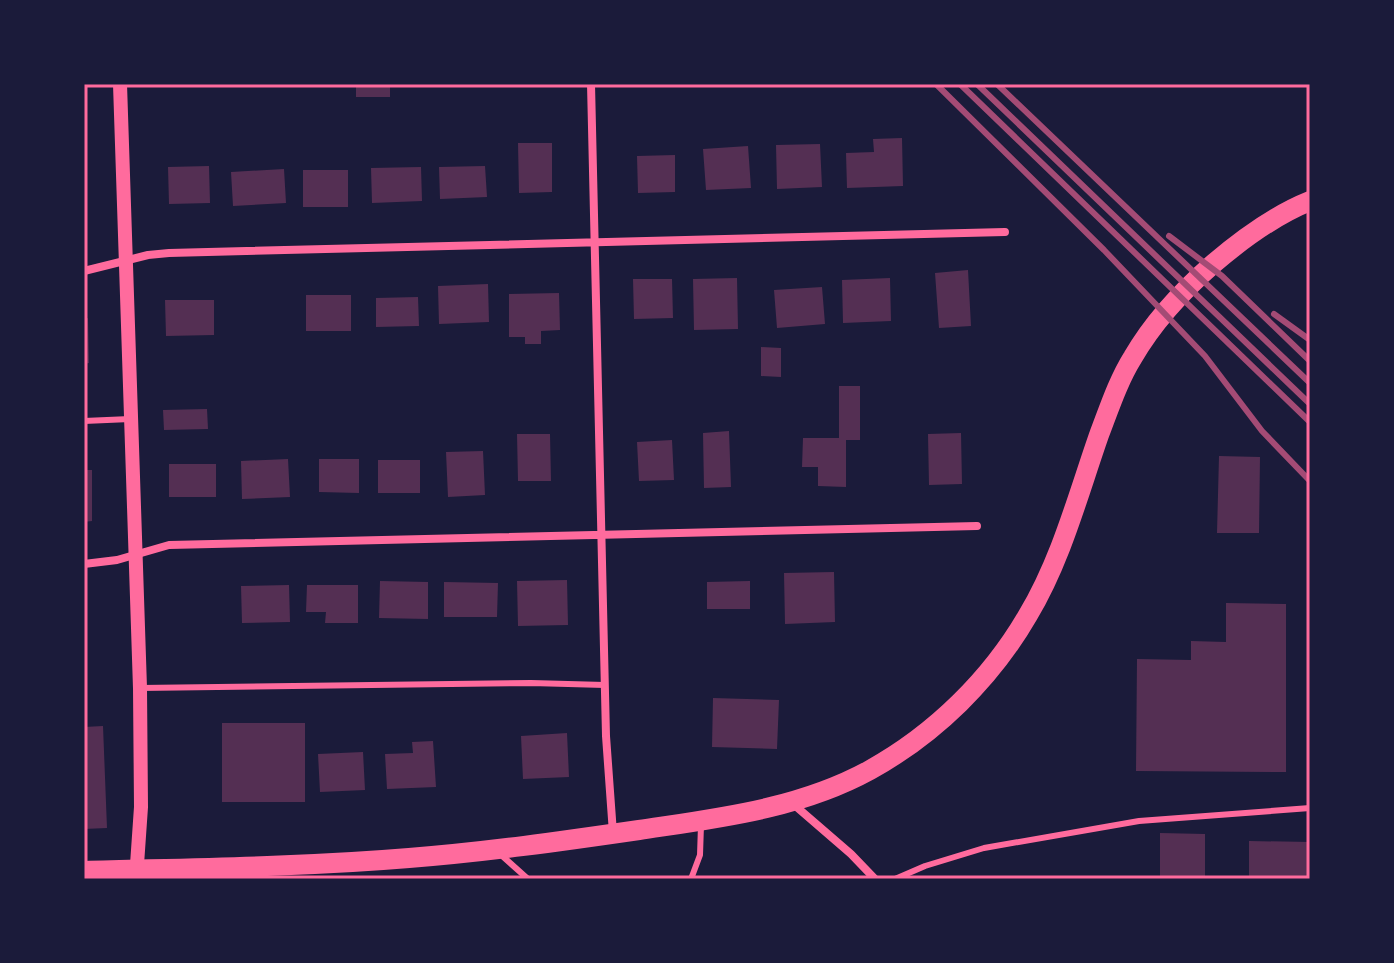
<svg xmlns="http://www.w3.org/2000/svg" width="1394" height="963" font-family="'DejaVu Sans',sans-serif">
<rect width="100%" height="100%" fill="#1b1b3a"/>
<path fill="#542f53" d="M356 84H390V97H356Z
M902 138 903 186 847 188 846 153 874 152 873 139Z
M518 143H552V192L519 193Z
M820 144 822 187 777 189 776 145Z
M748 146 751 188 706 190 703 149Z
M675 155V192L638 193 637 156Z
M209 166 210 203 169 204 168 167Z
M485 166 487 197 440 199 439 167Z
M421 167 422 201 372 203 371 168Z
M284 169 286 203 233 206 231 172Z
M303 170H348V207H303Z
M968 270 971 326 939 328 935 273Z
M737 278 738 329 694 330 693 279Z
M890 278 891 321 843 323 842 280Z
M633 279H672L673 318 634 319Z
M488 284 489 322 439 324 438 286Z
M822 287 825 324 777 328 774 290Z
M559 293 560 330 541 331V344H525V337H509V294Z
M306 295H351V331H306Z
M418 297 419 326 376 327V298Z
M165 300H214V335L166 336Z
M88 318 89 363 84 364V319Z
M761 347 781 348V377L761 376Z
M839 386H860V440H846V487L818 486V467H802L803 438H839Z
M207 409 208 429 164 430 163 410Z
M729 431 731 487 704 488 703 433Z
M961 433 962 484 929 485 928 434Z
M517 434H550L551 481H518Z
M672 440 674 480 639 481 637 442Z
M483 451 485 495 448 497 446 452Z
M1219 456 1260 457 1259 533H1217Z
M288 459 290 497 242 499 241 461Z
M319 459H359V493L319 492Z
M378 460H420V493H378Z
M169 464H216V497H169Z
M84 470H92V521L84 522Z
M834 572 835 622 785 624 784 573Z
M567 580 568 625 518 626 517 581Z
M380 581 428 582V619L379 618Z
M750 581V609H707V582Z
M444 582 498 583 497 617H444Z
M289 585 290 622 242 623 241 586Z
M307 585H358V623H325L326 612H306Z
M1226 603 1286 604V772L1136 771 1137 659 1191 660V641L1226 642Z
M713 698 779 700 777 749 712 747Z
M222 723H305V802H222Z
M103 726 107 828 84 829V727Z
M567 733 569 777 523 779 521 736Z
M433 741 436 787 387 789 385 754 413 753 412 742Z
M363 752 365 790 320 792 318 754Z
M1160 833 1205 834V876H1249V841L1310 842V879H1160Z"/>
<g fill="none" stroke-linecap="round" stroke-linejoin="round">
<path stroke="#ff6b9d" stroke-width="6" d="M84 421 130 419
M140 688 531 683 605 685
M500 854 528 879
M691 879 700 855 701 825
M895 879 925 866 984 848 1139 821 1310 808"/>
<path stroke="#ff6b9d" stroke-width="8" d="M591 84 606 736 613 833
M84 271 148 255 169 253 1005 232
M84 564 117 560 169 545 977 526
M792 803 851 854 875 879"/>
<path stroke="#ff6b9d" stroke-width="14" d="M120 84 140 688 141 807 136 879"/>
<path stroke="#ff6b9d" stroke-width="20" d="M84 871C192 868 301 867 409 858 486 852 563 841 639 830 718 818 799 809 870 770 935 734 991 679 1028 615 1061 560 1078 495 1099 435 1109 409 1118 381 1133 357 1154 321 1182 291 1213 264 1241 240 1275 215 1310 201"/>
<path stroke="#a44b75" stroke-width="6" d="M936 84 1104 250 1205 356 1262 431 1310 481
M960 84 1310 422
M977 84 1310 404
M997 84 1310 383
M1169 236 1222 276 1310 361
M1274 314 1310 340"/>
</g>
<rect width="1394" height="963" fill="none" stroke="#1b1b3a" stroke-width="172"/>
<rect x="86" y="86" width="1222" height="791" fill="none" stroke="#ff6b9d" stroke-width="3"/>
</svg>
